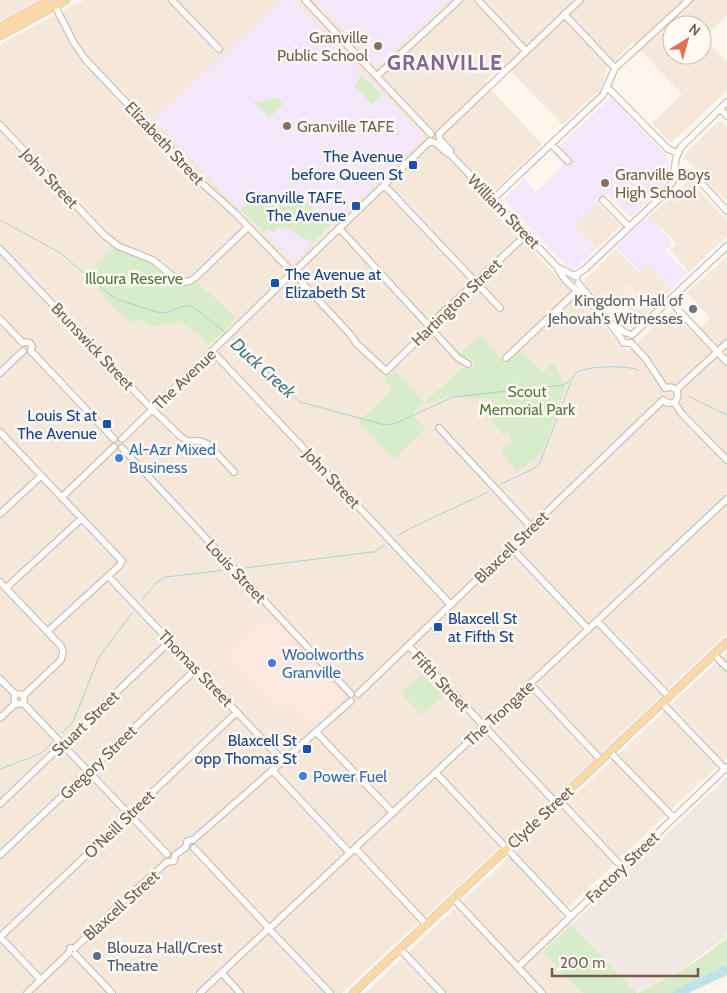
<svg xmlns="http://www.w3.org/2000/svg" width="727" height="993" font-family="Cabin,sans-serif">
<rect width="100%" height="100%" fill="#fdf6ec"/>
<path fill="#f5e8da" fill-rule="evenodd" d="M0 0H39L0 21Z
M84 0H727V15L704 37 727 62V91L671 143 652 123 682 95 633 42 606 69 602 88 562 125 503 63 484 82 542 144 484 200 628 351 671 311 694 334 710 318 687 293 727 256V633L547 804 342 993H0V44ZM672 25H702V55H672Z
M718 122H722L727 127V199L726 201 684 157 688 150Z
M689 180 727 220V236L689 272 670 250 677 244 649 217Z
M598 202 618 223 619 227 596 249 574 225Z
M616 249 639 273 648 265 671 290 651 309 628 285 622 290 645 314 638 320 615 296 605 305 584 284 585 279Z
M727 652V757L560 915 571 925 543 952 582 993H365Z"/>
<path fill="#fde8e0" d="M627 285 651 309 645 314 621 290Z
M269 616 344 697 309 728 288 706 280 714 225 656Z"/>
<path fill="#efe9e4" d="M727 777V933L725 935 726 937 688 965 637 993 571 925Z"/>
<path fill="#f3e8fa" d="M282 0H293L420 133 422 137 420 142 293 262 265 233 240 210 154 119Z
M315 0H448L377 66Z
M611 97 669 159V172L664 185 631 217 608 194 574 225 596 249 572 272 503 199 524 179 536 192 563 166 552 153Z
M648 216 673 243 665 251 687 274 671 289 648 265 640 272 616 247Z"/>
<path fill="#d8ecc9" d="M361 74 382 95 372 105 355 87Z
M277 98 283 104 269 118 253 102Z
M259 193C271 193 276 200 284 207L299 194 330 226 313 243 285 228 278 227 273 233 269 229 265 233 240 210Z
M115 245 153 262 187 284 197 282 236 317 230 322 232 324 208 345 202 337 179 321C170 325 163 323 154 327L141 319 133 324 115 309 98 289 102 283 90 271Z
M480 335 506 363 520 351 543 373 553 362 566 387 542 453 517 472 501 452 512 440 508 432 503 435 492 422 497 409 490 399 447 397 427 404 425 402 462 368 469 369 473 367 474 363 473 359 462 357 459 354Z
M394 370 424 402 412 414 426 429 394 459 358 422 392 389 383 379Z
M425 671 445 693 422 715 401 693Z
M571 925 637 993H582L543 952Z
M727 938V965L712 975 673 993H638L694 963Z"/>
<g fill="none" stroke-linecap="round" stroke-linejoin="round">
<path stroke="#a5d3da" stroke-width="1" d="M0 220 59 252 108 293 119 300 160 313 167 312 184 306H192L226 333
M231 337 300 402 385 425 394 424 453 397 562 385C571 383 572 375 580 371 591 366 627 365 638 370
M688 396 727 415
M501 484 531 470 539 465 571 382
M397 536 411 528 488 492
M245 568 372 552H375L384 545
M142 600 156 583 165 577 226 570
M62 733 73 722 99 657 132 613
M0 769 40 754 52 743"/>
<path stroke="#bfe3e8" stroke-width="9" d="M678 993 727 970"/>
<defs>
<path id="minor" d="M172 0 219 49
M305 0 431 134
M478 0 526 51
M55 6 74 43 86 60 204 185 236 214 289 269
M564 14 615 68
M377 76 459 0
M607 87 668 149 678 153
M720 109 727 116
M0 125 104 235 118 246 153 260 175 278 185 282 190 281 196 277 248 227
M439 134 440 140 450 150 451 155 557 267C563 281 575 288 585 298 599 312 614 326 624 343H631
M439 134 580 0
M430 141 436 143 447 153 451 155
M551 144 568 161
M676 170C697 172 713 197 727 211
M384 185 500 308
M493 199 603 95 615 68 689 0
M603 200 629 227
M339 228 458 358 468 364
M0 249 148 405 180 436 187 441H200L208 444 234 472
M557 267 577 277
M297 269 430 141
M574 276 585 269 663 195 673 181 676 158 681 147 727 102
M297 277 350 334 356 343 386 371 424 334 436 319 527 234
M578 283 593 301
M669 300 727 362
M0 319 23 343
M615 324 624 332 632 335
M632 335 727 246
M23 343 26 342 30 343 32 346 31 351
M631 343 646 359 665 388
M31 351 114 439
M212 351 451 605
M506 358 577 291
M0 373 23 351
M676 390 727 343
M663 400C679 413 685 382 665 388
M674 402 682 414 727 460
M439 428 531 527
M0 432 122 561 119 566 48 631
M122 439 288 277
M122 448 351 694
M62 497 114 447
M0 514 41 476
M511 547 588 629
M108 576 283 761
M0 582 61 646 63 652 61 660 23 696
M6 588 82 518
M597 621 669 697
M409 646 556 803
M714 654 727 668
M0 679 16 695
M530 684 601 760
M14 699a5 5 0 1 1 10 0a5 5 0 1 1-10 0Z
M358 694 663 400
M23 703 167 854
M662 703 725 769
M0 718 16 703
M316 732 393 813
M610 752 674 818
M272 770 350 853
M436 773 570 916
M559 800 622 867
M0 804 170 641
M186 847 187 841 193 840 351 701
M194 848 267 926
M355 848 426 924
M0 855 196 669
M175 855 186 847
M167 862 174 861 175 855
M454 899 542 993
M272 926 727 499
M271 931 330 993
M0 937 237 712
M0 937 41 980
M75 948 121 903 167 862
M400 949 442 993
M75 954 112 993
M518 967 727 767
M222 973 240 993
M27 993 69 953 70 948H75
M200 993 267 930"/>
<path id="major" d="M0 27 50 0
M0 36 66 0
M353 993 727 642"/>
</defs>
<use href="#minor" stroke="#d1beb0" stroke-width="8"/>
<use href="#major" stroke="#dad1cd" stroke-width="9"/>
<use href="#minor" stroke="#fff" stroke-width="5.5"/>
<use href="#major" stroke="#fbd9a5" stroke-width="7"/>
</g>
<g fill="#8d6e63" stroke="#fffaf3" stroke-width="2">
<circle cx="378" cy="46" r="5"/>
<circle cx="287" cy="126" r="5"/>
<circle cx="605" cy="183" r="5"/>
</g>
<g fill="#1a4fb4" stroke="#fffaf3" stroke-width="2">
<rect x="408" y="160" width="10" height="10" rx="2.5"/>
<rect x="351" y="201" width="10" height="10" rx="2.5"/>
<rect x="270" y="278" width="10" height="10" rx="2.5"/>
<rect x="102" y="419" width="10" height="10" rx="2.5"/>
<rect x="433" y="622" width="10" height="10" rx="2.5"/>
<rect x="302" y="744" width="10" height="10" rx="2.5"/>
</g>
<circle fill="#6b7280" stroke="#fffaf3" stroke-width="2" cx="693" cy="309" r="5"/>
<g fill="#3f7fe0" stroke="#fffaf3" stroke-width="2">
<circle cx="119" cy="458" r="5"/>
<circle cx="272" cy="663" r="5"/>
<circle cx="303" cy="776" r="5"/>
</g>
<circle fill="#5c6f8a" stroke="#fffaf3" stroke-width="2" cx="97" cy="956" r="5"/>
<g text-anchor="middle" stroke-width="5" stroke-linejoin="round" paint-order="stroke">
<g font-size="16" fill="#785e54" stroke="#fffaf3" text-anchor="start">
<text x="368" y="43" text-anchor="end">Granville<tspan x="368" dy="18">Public School</tspan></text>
<text x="297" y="132">Granville TAFE</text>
<text x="615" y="180">Granville Boys<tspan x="615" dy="18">High School</tspan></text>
</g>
<g font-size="16" fill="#7a5c4d" stroke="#fffaf3">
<text transform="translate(165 143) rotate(47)" y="6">Elizabeth Street</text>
<text transform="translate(50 178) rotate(47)" y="6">John Street</text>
<text transform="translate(504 211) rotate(46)" y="6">William Street</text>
<text transform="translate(456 302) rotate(-44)" y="6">Hartington Street</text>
<text transform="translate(93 346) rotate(47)" y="6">Brunswick Street</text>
<text transform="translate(184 379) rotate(-44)" y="6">The Avenue</text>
<text transform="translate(332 478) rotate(47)" y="6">John Street</text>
<text transform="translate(511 547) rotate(-44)" y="6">Blaxcell Street</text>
<text transform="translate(236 571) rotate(47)" y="6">Louis Street</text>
<text transform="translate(196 668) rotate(46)" y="6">Thomas Street</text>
<text transform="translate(441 681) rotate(47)" y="6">Fifth Street</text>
<text transform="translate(499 713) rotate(-43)" y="6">The Trongate</text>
<text transform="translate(85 723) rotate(-44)" y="6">Stuart Street</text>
<text transform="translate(98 762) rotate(-44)" y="6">Gregory Street</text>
<text transform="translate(540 817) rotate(-43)" y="6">Clyde Street</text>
<text transform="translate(119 824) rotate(-44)" y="6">O'Neill Street</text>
<text transform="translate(622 867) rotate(-44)" y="6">Factory Street</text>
<text transform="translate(121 905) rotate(-42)" y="6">Blaxcell Street</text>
</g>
<g font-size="16" fill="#164399" stroke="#fffaf3" text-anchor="end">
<text x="403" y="162">The Avenue<tspan x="403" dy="18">before Queen St</tspan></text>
<text x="346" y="203">Granville TAFE,<tspan x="346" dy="18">The Avenue</tspan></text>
<text x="285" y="280" text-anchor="start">The Avenue at<tspan x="285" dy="18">Elizabeth St</tspan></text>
<text x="97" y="421">Louis St at<tspan x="97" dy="18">The Avenue</tspan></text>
<text x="448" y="624" text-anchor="start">Blaxcell St<tspan x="448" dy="18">at Fifth St</tspan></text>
<text x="297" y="746">Blaxcell St<tspan x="297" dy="18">opp Thomas St</tspan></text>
</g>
<g font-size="16" fill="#537a41" stroke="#fffaf3">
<text x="134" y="284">Illoura Reserve</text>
<text x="527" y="397">Scout<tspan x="527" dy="18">Memorial Park</tspan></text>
</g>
<g font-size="16" fill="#5b616d" stroke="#fffaf3" text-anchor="end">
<text x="683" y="306">Kingdom Hall of<tspan x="683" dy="18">Jehovah's Witnesses</tspan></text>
</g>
<g font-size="16" fill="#366cbe" stroke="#fffaf3" text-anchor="start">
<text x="129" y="455">Al-Azr Mixed<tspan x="129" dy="18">Business</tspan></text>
<text x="282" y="660">Woolworths<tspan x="282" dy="18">Granville</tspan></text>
<text x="313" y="782">Power Fuel</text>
</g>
<g font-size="16" fill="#4e5e75" stroke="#fffaf3" text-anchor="start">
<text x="107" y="953">Blouza Hall/Crest<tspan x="107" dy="18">Theatre</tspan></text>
</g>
<g font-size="18" font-style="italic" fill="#437c86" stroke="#fffaf3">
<text transform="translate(263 368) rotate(42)" y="6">Duck Creek</text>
</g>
<g font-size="21" font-weight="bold" letter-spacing="1" fill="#846695" stroke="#fffaf3">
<text x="445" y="70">GRANVILLE</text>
</g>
</g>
<g transform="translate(687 40) rotate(37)"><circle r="24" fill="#fffaf3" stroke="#cabbb1"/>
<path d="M0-4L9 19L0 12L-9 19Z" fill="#e76f51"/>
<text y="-8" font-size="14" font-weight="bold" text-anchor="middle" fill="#7a5c4d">N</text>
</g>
<path d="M552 968v8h146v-8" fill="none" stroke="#7a5c4d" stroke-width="2.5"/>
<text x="560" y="968" font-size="15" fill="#7a5c4d" stroke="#fffaf3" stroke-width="4" paint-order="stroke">200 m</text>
</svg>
